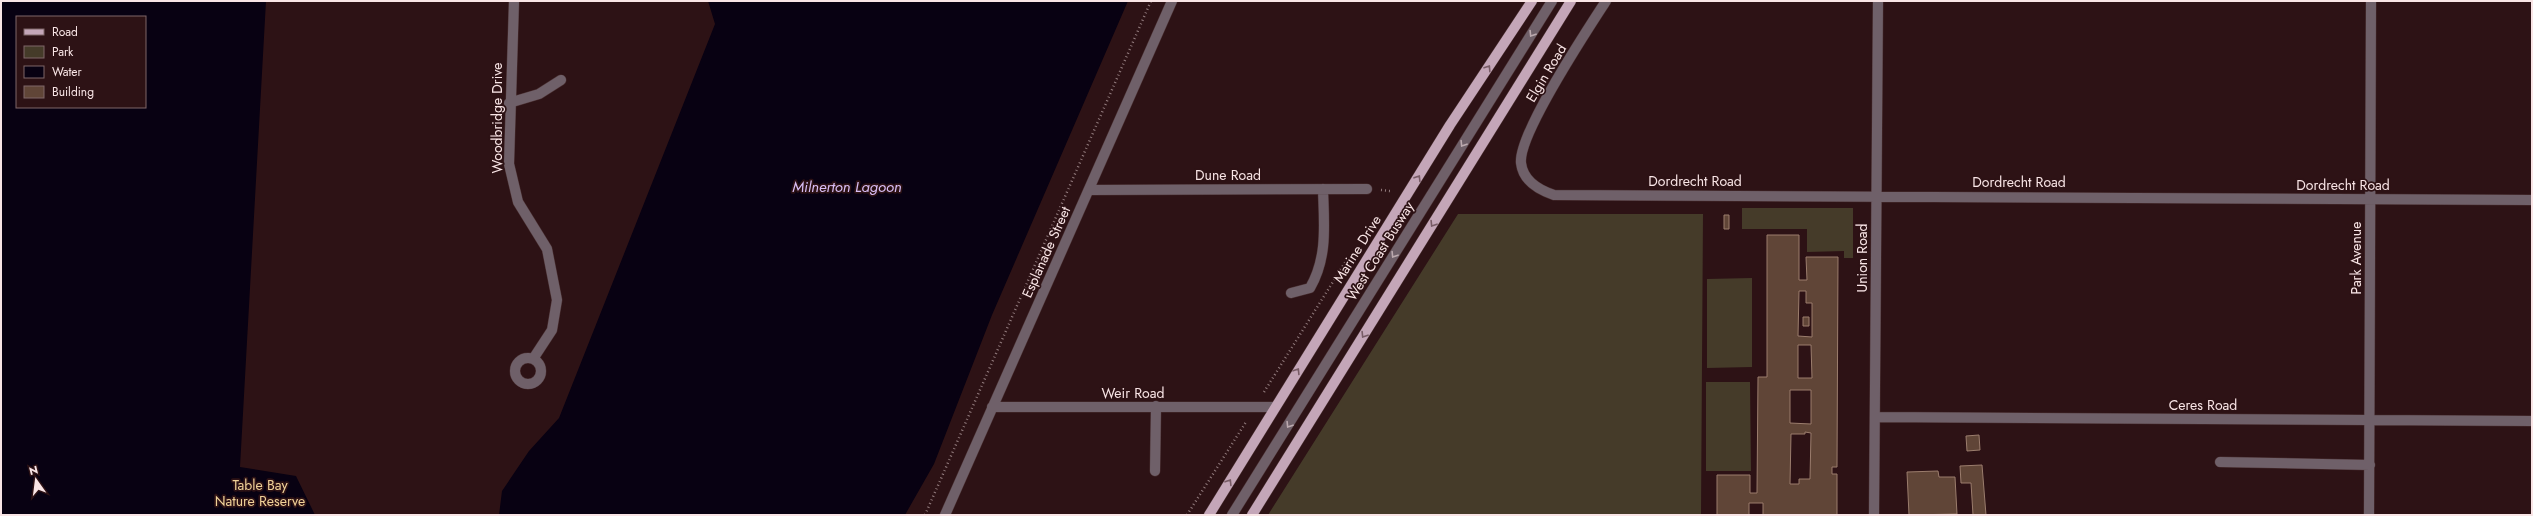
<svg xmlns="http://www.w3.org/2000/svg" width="2533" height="516" font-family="Jost,sans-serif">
<rect width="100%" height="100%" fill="#2d1215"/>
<path fill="#453b29" d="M1742 208H1853V258H1844V251L1807 252V229H1742Z
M1458 214H1703L1701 515H1268Z
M1752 278V367L1707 368V279Z
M1706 382H1750L1751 471H1706Z"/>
<path fill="#080112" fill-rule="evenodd" d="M1 1H266L240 467 296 476 315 515H1ZM17 17H145V107H17Z
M708 1H1128L992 315 934 464 905 515H499L502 491 529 451 559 418 715 24Z"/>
<path fill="#604537" stroke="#9b7d6d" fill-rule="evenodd" d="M1724 215H1729V229H1724Z
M1767 235H1799V280H1807L1806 257H1838L1837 467H1832V474H1837V515H1763V503H1749V515H1717V475H1750V493H1757L1758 377H1767ZM1799 291H1806V303H1812V337L1798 336ZM1798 345H1811L1812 378H1798ZM1790 390H1811V424L1790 423ZM1805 432 1811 433 1810 479H1799V484H1790L1791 434H1805Z
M1803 317H1809V326H1803Z
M1979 435 1980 450 1967 451 1966 436Z
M1982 465 1986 515H1973L1971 483H1961L1960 466Z
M1938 471 1939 477H1955L1957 514 1909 515 1907 472Z"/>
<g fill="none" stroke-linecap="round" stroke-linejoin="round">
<defs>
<path id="minor" d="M514 1 509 164 518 202 547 249 557 300 552 330 533 359
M1606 1C1588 29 1518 134 1521 163 1523 181 1539 190 1554 195L2532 200
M509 103 539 94 561 80
M1089 190 1367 189
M1291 293 1310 288C1328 257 1324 224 1323 189
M515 371a13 13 0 1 1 26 0a13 13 0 1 1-26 0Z
M992 407H1275
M1875 417 2532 421
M2220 462 2370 465
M1155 471 1156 406
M945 515 1172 1
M1232 515 1552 1
M1874 515 1878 1
M2369 515 2371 1"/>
<path id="major" d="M1209 515 1450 125 1532 1
M1252 515 1571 1"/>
</defs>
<use href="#minor" stroke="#4a3032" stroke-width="11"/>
<use href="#major" stroke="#4a3032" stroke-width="11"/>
<path stroke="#927b7d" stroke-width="2.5" stroke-dasharray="1 3" stroke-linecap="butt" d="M1381 190 1390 191
M1264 392 1346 261
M925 515 1151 1
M1187 515 1246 422"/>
<use href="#minor" stroke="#6f6069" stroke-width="10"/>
<use href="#major" stroke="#c4a6b8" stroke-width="10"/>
</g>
<defs><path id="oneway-chevron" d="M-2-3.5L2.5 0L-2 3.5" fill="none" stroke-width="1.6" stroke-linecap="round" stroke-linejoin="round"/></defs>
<g stroke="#bba9ae">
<use href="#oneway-chevron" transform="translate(1532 34) rotate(122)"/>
<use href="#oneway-chevron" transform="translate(1463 144) rotate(122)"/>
<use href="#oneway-chevron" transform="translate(1394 255) rotate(122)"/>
<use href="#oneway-chevron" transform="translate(1289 425) rotate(122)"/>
</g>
<g stroke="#785c66">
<use href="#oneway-chevron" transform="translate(1488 68) rotate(-57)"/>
<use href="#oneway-chevron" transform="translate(1418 178) rotate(-58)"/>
<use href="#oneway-chevron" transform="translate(1433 224) rotate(122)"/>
<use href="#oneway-chevron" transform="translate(1364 335) rotate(122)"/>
<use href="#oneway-chevron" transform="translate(1297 371) rotate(-58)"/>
<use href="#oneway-chevron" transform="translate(1229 482) rotate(-58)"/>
</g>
<g text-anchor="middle" stroke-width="3.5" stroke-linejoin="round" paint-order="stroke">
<g font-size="14" fill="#f9e5e6" stroke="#2d1215">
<text transform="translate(1546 73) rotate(-59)" y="5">Elgin Road</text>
<text transform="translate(497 118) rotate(-90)" y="5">Woodbridge Drive</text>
<text x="1228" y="180">Dune Road</text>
<text x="1695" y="186">Dordrecht Road</text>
<text x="2019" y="187">Dordrecht Road</text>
<text x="2343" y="190">Dordrecht Road</text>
<text transform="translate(1357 249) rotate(-58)" y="5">Marine Drive</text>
<text transform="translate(1380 251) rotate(-58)" y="5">West Coast Busway</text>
<text transform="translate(1046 252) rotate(-66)" y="5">Esplanade Street</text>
<text transform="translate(1862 258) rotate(-90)" y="5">Union Road</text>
<text transform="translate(2356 258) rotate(-90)" y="5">Park Avenue</text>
<text x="1133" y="398">Weir Road</text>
<text x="2203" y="410">Ceres Road</text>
</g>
<g font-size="14" fill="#f0d299" stroke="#2d1215">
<text x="260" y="490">Table Bay<tspan x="260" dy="16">Nature Reserve</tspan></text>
</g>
<g font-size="15" font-style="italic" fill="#d8bef5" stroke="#2d1215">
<text x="847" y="192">Milnerton Lagoon</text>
</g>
</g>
<rect width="2533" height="516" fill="none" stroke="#f9e5e6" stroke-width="4"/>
<rect x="16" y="16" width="130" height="92" fill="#2d1215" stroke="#7f6669"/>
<rect x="24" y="29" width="20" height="6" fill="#c4a6b8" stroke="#7f6669"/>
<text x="52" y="36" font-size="12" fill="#f9e5e6">Road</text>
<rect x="24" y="46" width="20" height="12" fill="#453b29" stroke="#7f6669"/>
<text x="52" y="56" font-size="12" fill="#f9e5e6">Park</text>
<rect x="24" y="66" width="20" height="12" fill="#080112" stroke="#7f6669"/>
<text x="52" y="76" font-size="12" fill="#f9e5e6">Water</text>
<rect x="24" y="86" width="20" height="12" fill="#604537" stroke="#7f6669"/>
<text x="52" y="96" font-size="12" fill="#f9e5e6">Building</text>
<g transform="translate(36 480) rotate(346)" stroke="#2d1215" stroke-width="3" paint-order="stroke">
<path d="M0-3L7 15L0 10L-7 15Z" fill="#f9e5e6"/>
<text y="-6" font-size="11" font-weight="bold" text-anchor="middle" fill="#f9e5e6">N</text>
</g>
</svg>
